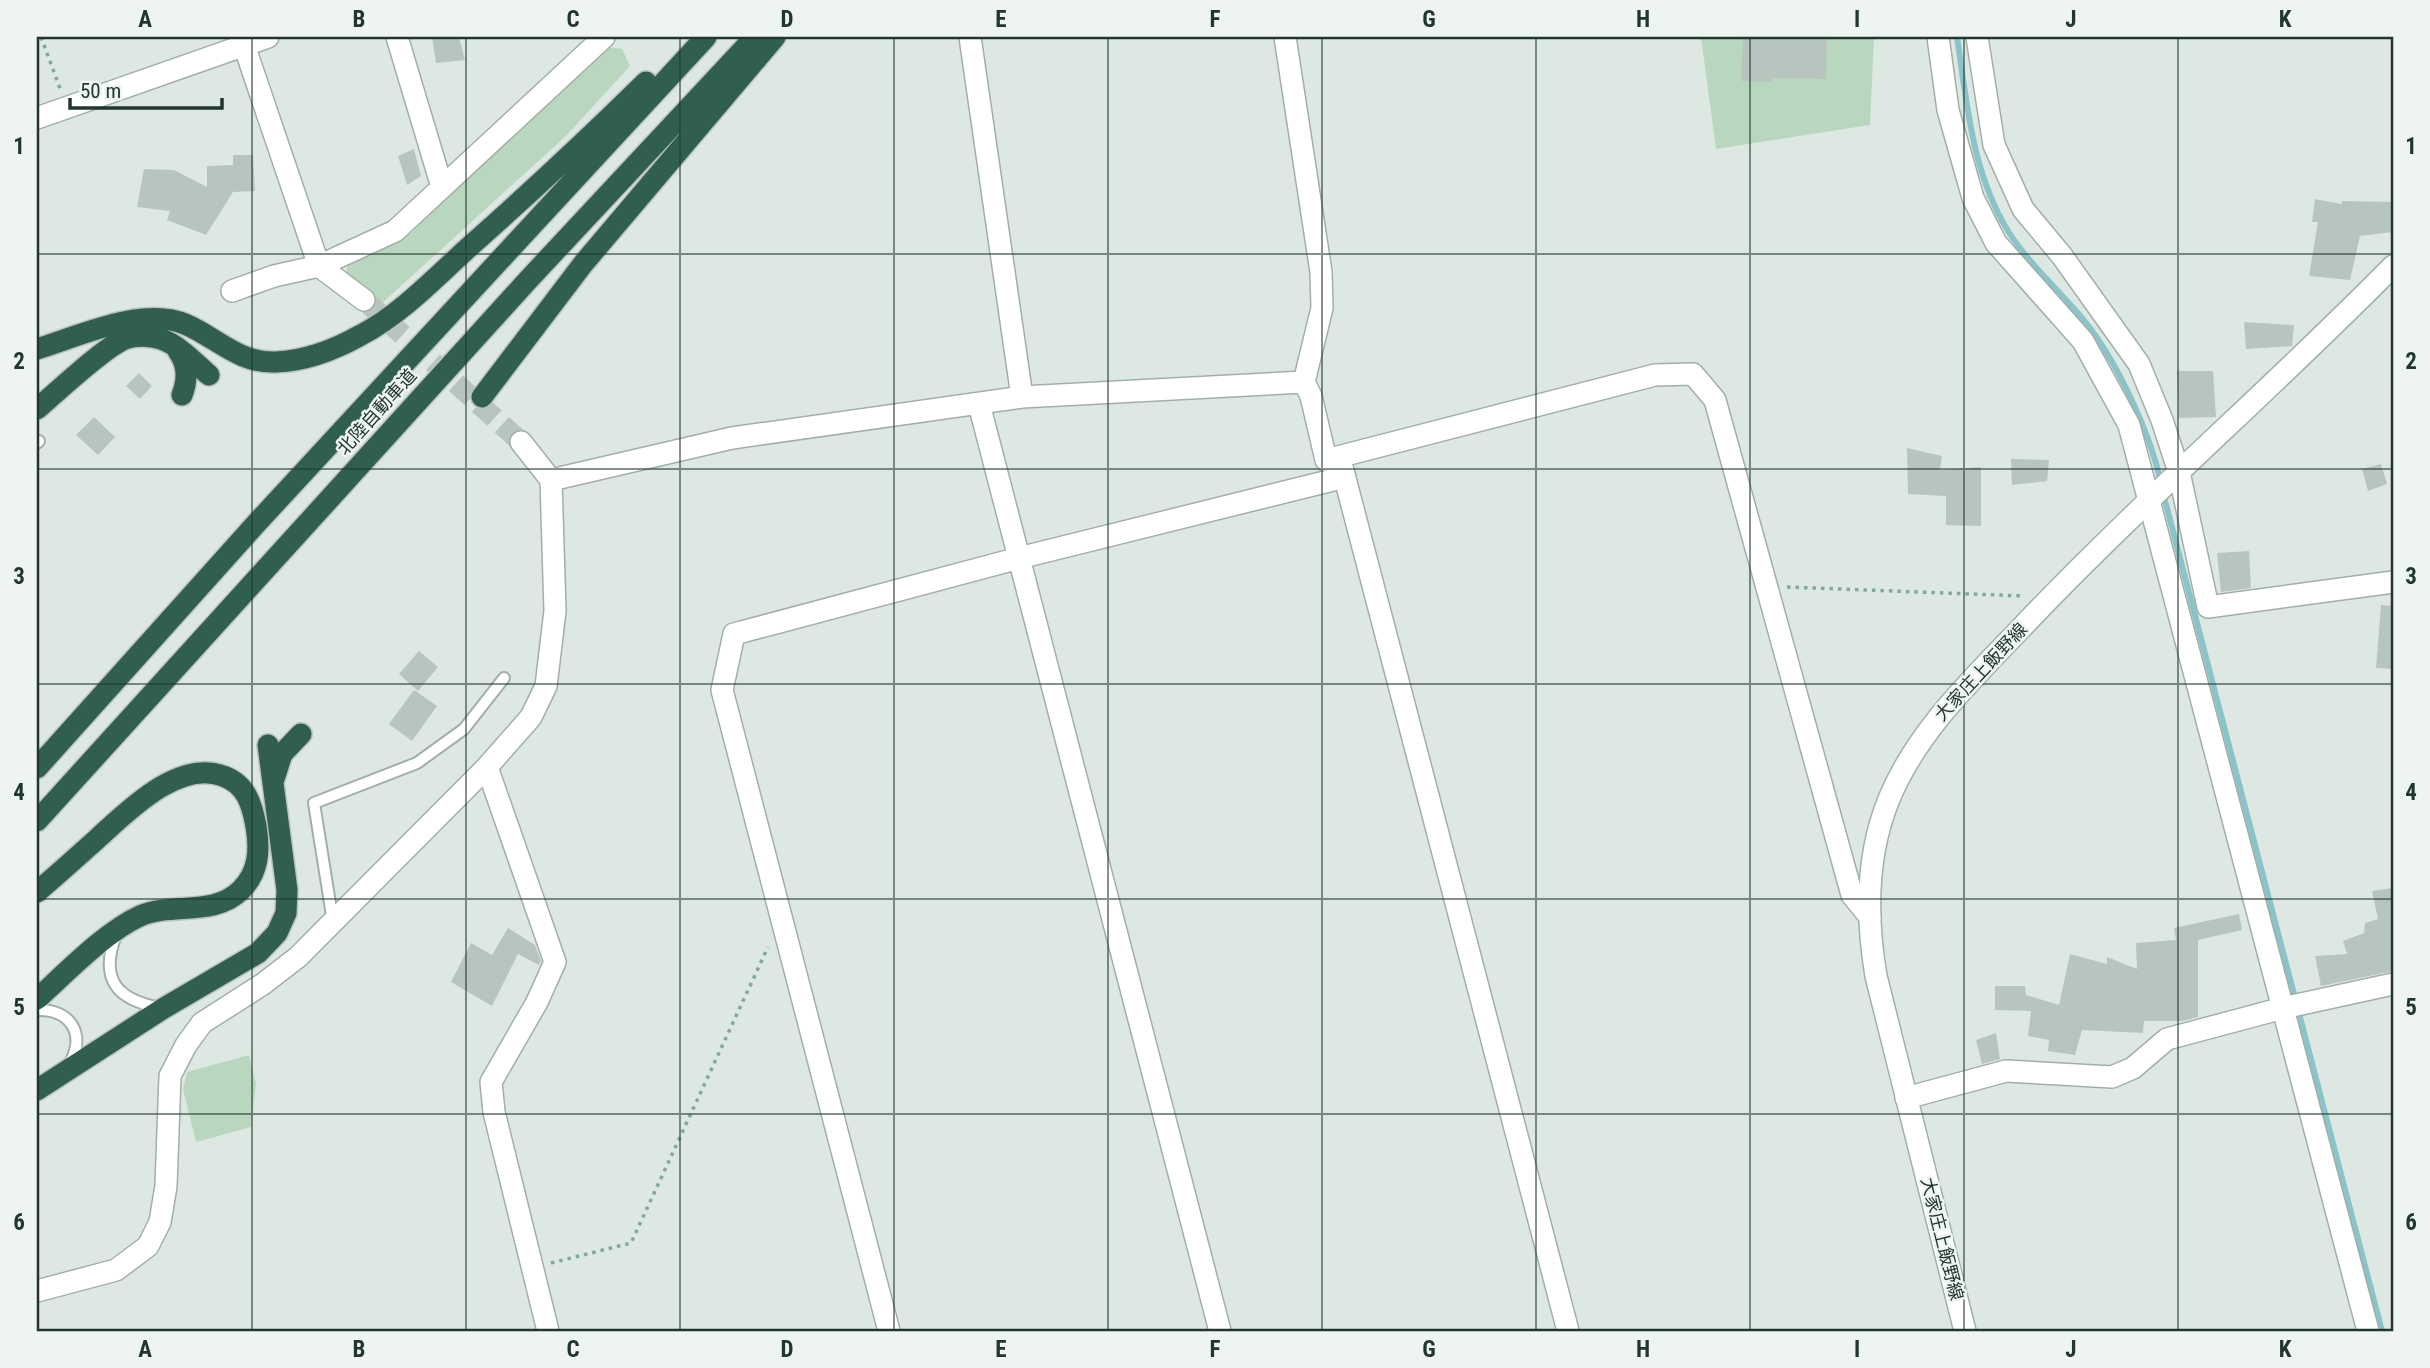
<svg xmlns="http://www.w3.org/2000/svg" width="2430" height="1368" font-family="'Roboto Condensed','Noto Sans JP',sans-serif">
<rect width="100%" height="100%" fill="#dee8e3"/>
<path fill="#b9d7be" d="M1701 37H1874L1870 125 1716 149Z
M608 47 622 49 630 66 566 136 380 305 345 275 348 263 411 233 592 58Z
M249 1055 256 1084 251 1127 196 1142 183 1089 187 1072Z"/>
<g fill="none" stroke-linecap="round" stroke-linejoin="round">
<path stroke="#8bc4c8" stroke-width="6" d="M1957 37C1967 103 1972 173 2008 231 2027 261 2054 286 2077 312 2114 354 2149 429 2161 483
M2163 493 2382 1331"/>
</g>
<path fill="#b7c5be" d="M432 37H459L465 60 436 63Z
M1743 37H1827L1826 79 1772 78V82L1741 81Z
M414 149 421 176 407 185 398 156Z
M233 155H253L255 191 233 192 206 235 167 220 170 211 137 207 144 169 174 170 207 187V166L233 165Z
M2315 199 2342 204V201L2393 202V232L2360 236 2350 280 2309 276 2318 222H2312Z
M2244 322 2294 325 2292 346 2246 349Z
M2177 371H2213L2216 417 2179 418Z
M139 373 152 386 140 399 126 386Z
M94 417 115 437 98 455 76 435Z
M1907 448 1942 456 1940 470 1981 467V526L1946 525V496L1908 494Z
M2011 459 2049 460 2047 481 2012 485Z
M2381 464 2387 484 2368 491 2362 469Z
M2249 551 2251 588 2221 592 2217 553Z
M2381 605 2393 606V669L2376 668Z
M419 651 438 667 418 691 399 674Z
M414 690 437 706 412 741 389 724Z
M2393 888V971L2321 986 2315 956 2347 954 2343 941 2364 933 2365 923 2378 919 2372 891Z
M2239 914 2242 930 2198 940V1017L2182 1021H2144L2143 1033 2082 1030 2075 1055 2048 1051 2049 1040 2028 1036 2031 1011 1995 1010V986H2025L2026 995 2059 1005 2070 954 2107 964V957L2137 969 2136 943 2176 940 2174 928Z
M508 928 535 945 541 961 539 965 518 954 492 1006 451 982 471 943 492 955Z
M1996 1033 2000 1059 1982 1064 1976 1040Z"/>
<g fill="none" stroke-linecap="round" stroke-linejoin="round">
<path stroke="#b8c4bf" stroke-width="21" stroke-dasharray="21 10" stroke-linecap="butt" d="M364 300 521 442"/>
<defs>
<path id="service" d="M37 443 39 441
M333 922 314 803 417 763 464 729 504 678
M116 935C99 980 117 1000 161 1008
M37 1010C70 1009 86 1033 70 1063"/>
<path id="minor" d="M397 37 442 187
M970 37 1022 397
M1285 37 1321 272 1322 308 1304 382 1311 396 1326 460 1655 375 1693 374 1715 400 1852 895 1870 917
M1938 37 1948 110 1973 198 1996 243 2083 341 2129 425 2368 1331
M1977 37 1994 145 2023 209 2062 256 2139 364 2162 420 2179 472 2208 607 2393 582
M244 45 319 266 364 300
M37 118 268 37
M232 291 274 276 319 266 395 231 604 37
M979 404 1220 1331
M1341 463 1568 1331
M551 480 732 438 1022 397 1304 382
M487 767 555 962 537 1002 491 1082 494 1112 548 1331
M1906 1098 2006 1071 2112 1077 2133 1068 2167 1039 2283 1008 2393 984
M37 1291 116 1270 148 1246 160 1222 166 1186 170 1076 186 1045 202 1023 263 984 298 957 487 767 531 717 546 686 555 611 551 480 521 442
M889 1331 722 690 734 634 1019 558 1345 477"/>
<path id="secondary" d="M1965 1331 1876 976C1866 917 1866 855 1889 799 1918 729 1974 678 2025 624 2143 500 2273 388 2393 266"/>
<path id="motorway" d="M37 349C79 336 143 306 185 324 216 337 239 364 276 362 305 361 336 349 361 335 401 314 435 278 468 248 529 194 588 139 646 82
M178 351C188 365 188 379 182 395
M482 397 583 264 775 37
M37 409C56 393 108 343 128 338 137 335 151 336 161 339 179 345 195 363 209 375
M37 768 254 526 706 37
M274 779 282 754 301 734
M37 821 529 279 755 37
M37 892C57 875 77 857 97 839 127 812 178 759 223 776 246 784 252 804 256 826 260 850 259 872 241 890 214 917 173 902 140 916 105 932 66 973 37 999
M37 1090 164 1008 258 953 277 933 286 913 287 890 268 745"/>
</defs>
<use href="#service" stroke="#a2afa9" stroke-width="14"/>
<use href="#minor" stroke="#a2afa9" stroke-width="24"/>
<use href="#secondary" stroke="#9fb2a9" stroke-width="24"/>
<use href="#motorway" stroke="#bcc3c0" stroke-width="24"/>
<path stroke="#81a999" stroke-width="3.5" stroke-dasharray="3.5 5" stroke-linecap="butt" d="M41 37 61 91
M1787 587 2024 596
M551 1263 631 1243 768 947"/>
<use href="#service" stroke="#fff" stroke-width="10"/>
<use href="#minor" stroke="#fff" stroke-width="21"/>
<use href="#secondary" stroke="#fff" stroke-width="21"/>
<use href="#motorway" stroke="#305f51" stroke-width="21"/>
</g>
<path fill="none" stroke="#21362e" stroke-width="2" stroke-opacity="0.55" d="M252 37V1331M466 37V1331M680 37V1331M894 37V1331M1108 37V1331M1322 37V1331M1536 37V1331M1750 37V1331M1964 37V1331M2178 37V1331M37 254H2393M37 469H2393M37 684H2393M37 899H2393M37 1114H2393"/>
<g text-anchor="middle" stroke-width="5" stroke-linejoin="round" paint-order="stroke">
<g font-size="18" fill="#21362e" stroke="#eef5f1">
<text transform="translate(377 412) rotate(-48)" y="6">北陸自動車道</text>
<text transform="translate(1981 672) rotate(-47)" y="6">大家庄上飯野線</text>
<text transform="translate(1942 1239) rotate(76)" y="6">大家庄上飯野線</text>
</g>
</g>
<rect width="2430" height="1368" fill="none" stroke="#eef5f1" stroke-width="77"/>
<path d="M70 98v10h152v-10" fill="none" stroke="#21362e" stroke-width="3.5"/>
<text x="80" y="98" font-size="21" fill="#21362e" stroke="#eef5f1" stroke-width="5" paint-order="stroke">50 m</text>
<rect x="38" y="38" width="2354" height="1292" fill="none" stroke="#21362e" stroke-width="2.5"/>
<g font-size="23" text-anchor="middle" font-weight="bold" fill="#21362e">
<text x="145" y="27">A</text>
<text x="359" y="27">B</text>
<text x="573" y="27">C</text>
<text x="787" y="27">D</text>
<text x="1001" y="27">E</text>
<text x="1215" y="27">F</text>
<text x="1429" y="27">G</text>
<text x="1643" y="27">H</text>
<text x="1857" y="27">I</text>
<text x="2071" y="27">J</text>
<text x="2285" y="27">K</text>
<text x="19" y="154">1</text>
<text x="2411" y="154">1</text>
<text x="19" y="369">2</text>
<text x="2411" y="369">2</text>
<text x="19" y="584">3</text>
<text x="2411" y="584">3</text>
<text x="19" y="800">4</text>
<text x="2411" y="800">4</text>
<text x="19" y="1015">5</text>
<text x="2411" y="1015">5</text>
<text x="19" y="1230">6</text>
<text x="2411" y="1230">6</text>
<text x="145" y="1357">A</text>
<text x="359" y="1357">B</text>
<text x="573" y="1357">C</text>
<text x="787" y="1357">D</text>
<text x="1001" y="1357">E</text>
<text x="1215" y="1357">F</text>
<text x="1429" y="1357">G</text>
<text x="1643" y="1357">H</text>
<text x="1857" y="1357">I</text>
<text x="2071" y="1357">J</text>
<text x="2285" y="1357">K</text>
</g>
</svg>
